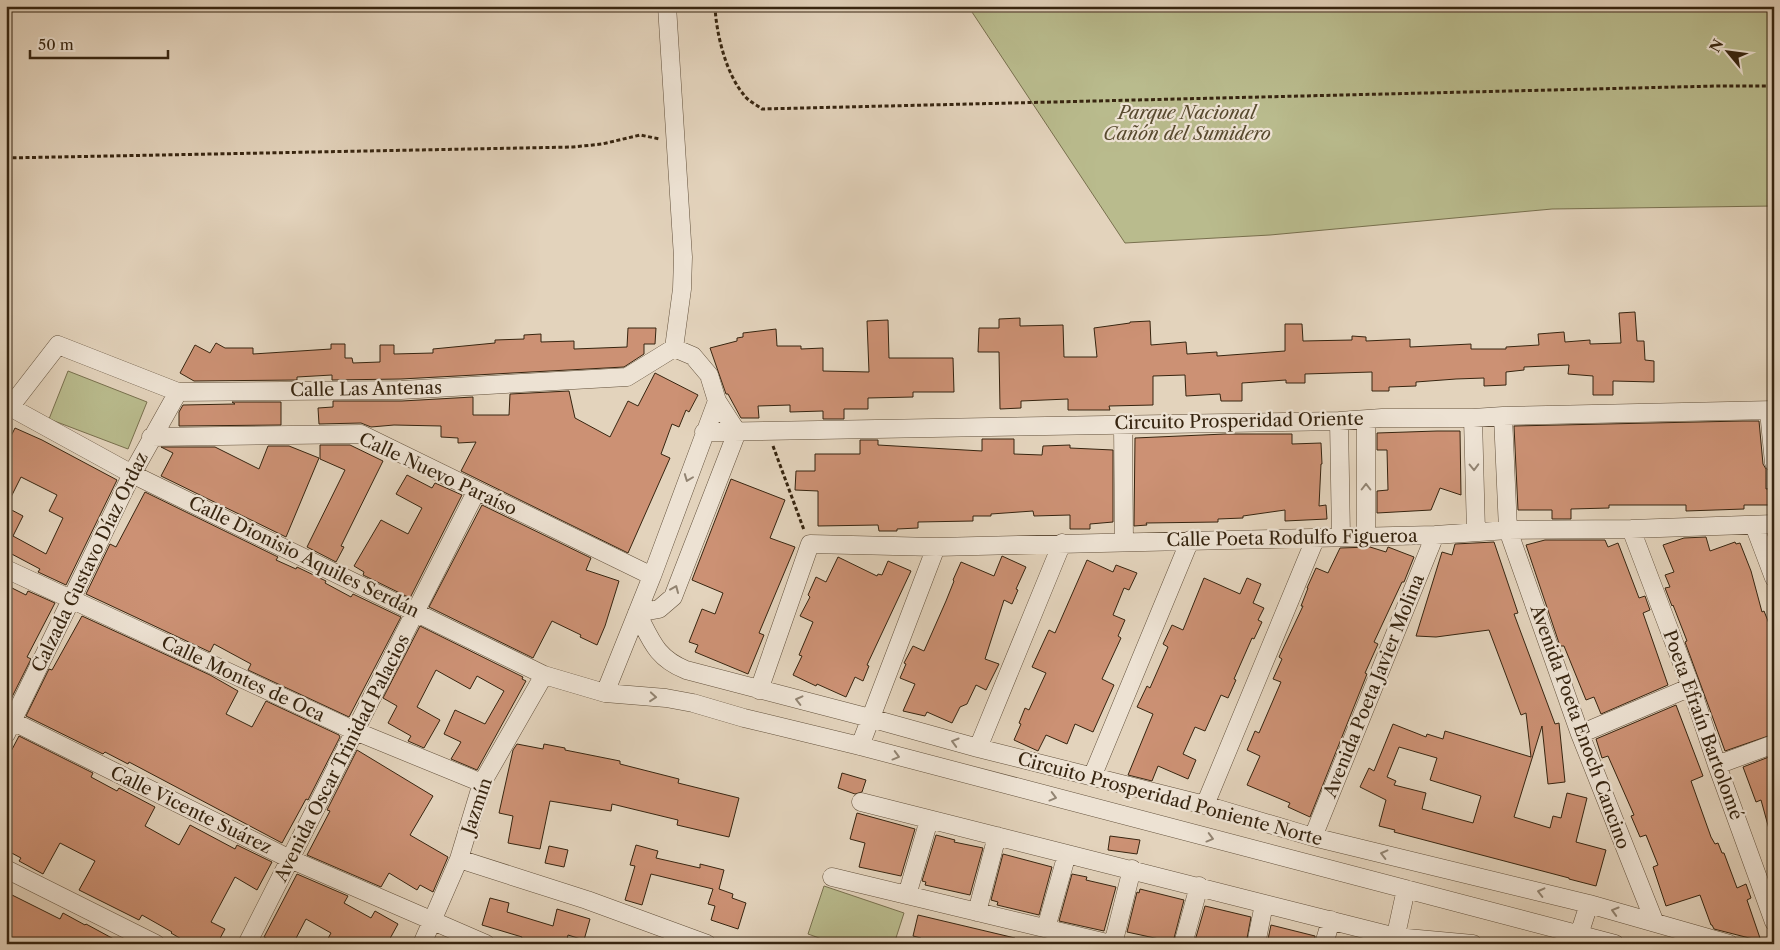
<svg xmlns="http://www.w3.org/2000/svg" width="1780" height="950" font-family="'Libre Caslon Text',serif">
<rect width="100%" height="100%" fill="#e3d3bc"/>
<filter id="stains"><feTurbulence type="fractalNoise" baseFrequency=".004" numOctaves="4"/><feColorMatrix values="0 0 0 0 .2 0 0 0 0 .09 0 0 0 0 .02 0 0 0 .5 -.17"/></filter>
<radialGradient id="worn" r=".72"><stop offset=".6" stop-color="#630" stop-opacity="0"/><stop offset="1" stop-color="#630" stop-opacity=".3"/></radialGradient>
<path fill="#b9bb8d" stroke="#78704e" d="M968 6H1774V206L1552 209 1270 235 1125 243Z
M68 371 147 402 128 449 49 419Z
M824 886 904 913 894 944H836L808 934Z"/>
<path fill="#cc9174" stroke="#372510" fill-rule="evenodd" d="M1635 312 1637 341H1644L1645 360 1654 361V382L1613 381V395H1593V376L1568 374 1569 365 1524 367V370L1506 372V385L1484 386V378L1456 379 1416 382V386L1389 387V391H1372V372L1305 374V383H1286V380L1242 383V401H1221L1220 394 1186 396 1185 375 1153 376V405L1109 406 1110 410H1068V399L1021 401V408L1000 409 999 352H978L979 328H999V319L1020 318V326L1063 325 1064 357H1097L1094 328 1130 323V322L1150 321 1151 345 1186 342 1187 354 1217 352V356L1285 351V324H1302L1303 341 1352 340V336L1366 337V341L1410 339V347L1471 344V349H1506V347L1539 345 1538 334 1564 332 1565 342 1590 340V344L1621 343 1619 313Z
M888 320 889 358H953L954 392H913V397L868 398V409H844V419H823V411L790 412V405L758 406 759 418H741L728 394H726L710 348 737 341V338L743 337V333L776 329 777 346H801V349L823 348V371L869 372 867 321Z
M628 328H656L655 344H644V354L624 367 401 379 332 380V375L297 377V380L194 381 180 373 195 345 210 353 216 343 225 348H253V354L331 349V344H345V358H352L353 363 380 362V345H394V354L433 353V349L495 343V340L524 339V335L541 334V342L574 341V349L627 347Z
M655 373 698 395 689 412 686 410 679 427 672 424 661 454 670 458 628 553 461 471 476 442 458 443V438L441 437V426L394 425 371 427 361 423 319 424 318 408 333 407V401H402L473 397V415H509L510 394 569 391 575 418 610 437 628 401 638 406Z
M232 402H281V425L179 426V412L183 405 235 404Z
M1743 421H1759L1763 464 1766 469V489L1774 488V505H1744V509L1686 511V505H1609V508L1571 509V519H1552V510H1518L1514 426Z
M15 428 42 440 117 480 66 585 38 572 40 569 6 551V446ZM21 477 57 495 49 511 63 518 46 554 13 536 23 516 6 507Z
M1437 431H1460L1461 495 1440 488 1431 510 1377 513V491L1388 490 1387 450H1377V433Z
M1225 434H1292V444L1321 443 1322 464H1321L1319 506 1326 505 1327 519 1285 521V510L1243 516V518L1218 519V522L1146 523 1147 525 1134 526 1135 438Z
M982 439H1014V454L1042 455 1043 446 1070 445V448L1113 450V522L1090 524V529H1070V515L1034 516 1033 511 991 514V516H973V521L918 522V528L897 529V531H879L878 525 818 526V491L795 490 796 471H815V454H860V440H878V445L982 451Z
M320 445H350L383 461 341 546 344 547 336 562 307 547 345 470 320 459Z
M268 446H289L319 458 286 537 161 476 173 453 161 447H215L259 469Z
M407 475 432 488 435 483 462 495 410 598 363 575 364 572 354 566 381 520 408 534 422 508 396 494Z
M731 479 785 500 770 538 795 547 759 633 764 635 748 674 695 652 698 645 689 642 702 609 715 614 723 593 692 580Z
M145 492 278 557 276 560 296 569 297 567 326 581 325 583 351 597 353 594 401 617 349 717 248 670 251 664 214 644 210 652 86 594 110 544 116 547Z
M482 505 591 558 586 570 619 581 605 626 597 645 580 637 581 635 552 621 533 658 429 607Z
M1706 537 1710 551 1735 542 1736 544 1740 543 1751 571 1762 612 1764 611 1774 636V734L1725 751 1685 642 1687 641 1673 605 1672 606 1665 588 1670 587 1665 575 1674 572 1663 545 1684 538Z
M1545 540H1605L1608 547 1618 543 1639 598 1645 596 1650 610 1643 613 1668 685 1601 714 1594 697 1586 700 1564 646H1560L1526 545Z
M1494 542 1518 613 1514 614 1555 724 1559 723 1565 782 1548 784 1542 726 1514 817 1550 828 1553 816 1561 818 1567 793 1587 798 1576 842 1606 850 1596 886 1569 879V878L1394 832 1395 830 1379 826 1386 800 1360 787 1369 768 1374 771 1393 724 1426 737 1427 734 1443 739 1445 731 1531 757 1526 713 1521 715 1489 630 1436 637 1416 636 1442 552 1452 555 1455 544ZM1399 747 1437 758 1430 780 1481 796 1473 823 1422 809 1426 793 1394 785 1396 781 1387 777Z
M1370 547 1386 552 1388 547 1414 557 1404 582H1402L1374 642 1378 644 1365 673 1367 674 1310 817 1288 807 1290 803 1247 785 1260 756 1247 750 1255 731 1259 733 1281 682 1273 679 1282 659 1279 657 1303 606H1301L1308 588H1307L1316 568 1328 573 1340 548Z
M1002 556 1026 567 1016 589 1018 590 1012 604 1004 600 985 659 999 664 986 690 976 685 967 704 960 707 952 723 927 712 925 716 903 711 915 684 900 678 906 664 904 663 913 646 924 651 946 601 954 581 953 580 961 562 994 576Z
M838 557 877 576 878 574 882 575 888 561 911 571 867 665 869 666 863 681 855 677 846 697 817 684 816 686 793 675 802 656 799 655 813 622 800 616 810 597 808 595 816 577 826 582Z
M1087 560 1113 572 1116 565 1137 573 1129 590 1124 588 1113 615 1125 620 1118 636 1121 638 1102 679 1114 685 1093 732 1075 724 1067 744 1046 735 1038 751 1014 740 1021 724 1019 723 1025 708 1029 710 1046 673 1032 667 1049 630 1055 633Z
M1204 578 1240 594 1247 578 1261 584 1253 603 1264 608 1258 620 1262 622 1254 639 1252 638 1234 679 1236 680 1228 698 1221 695 1205 731 1195 727 1183 754 1196 760 1188 779 1158 766 1152 781 1128 775 1153 714 1137 707 1147 686 1150 688 1168 647 1163 644 1172 625 1183 630Z
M6 585 26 595 28 591 55 603 27 657 31 659 7 707Z
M82 616 210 675 238 691 226 714 252 727 266 701 339 735 340 737 308 800 306 799 282 843 129 762 128 764 105 752 103 754 26 716 49 669 52 670Z
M420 626 523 677 522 679 526 681 477 770 451 759 461 742 444 734 455 710 485 724 504 691 477 676 470 689 436 670 417 707 440 720 424 748 408 741 411 736 388 723 397 706 383 698Z
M1676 705 1703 776 1691 781 1711 837 1715 844 1718 843 1722 853H1724L1737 888 1746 884 1751 898 1747 900 1761 941 1714 929 1712 925H1711L1700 895 1666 906 1653 867 1658 865 1646 835 1640 837 1631 816 1634 815 1608 756 1602 758 1596 739Z
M19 736 93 773 91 777 117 791 119 788 155 807 145 826 179 845 190 825 235 849 237 845 272 862 257 890 235 877 211 922 225 929 217 944H190L171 933 172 932 142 915 139 920 79 890 95 861 60 843 43 874 19 861 21 858 6 850V761Z
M517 744 543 749 544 744 565 748V750L620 761V764L679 779 678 783 739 798 729 837 677 825 678 820 612 804 611 811 550 801 540 849 508 843 513 816 499 813 513 750Z
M357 750 433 796 410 835 448 857 433 892 420 885 417 890 389 873 381 887 307 855 330 811 327 810Z
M1774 755V828L1769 829 1761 800 1756 802 1743 767Z
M842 773 866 780 862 792 855 794 838 788Z
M857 813 915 829 901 876 859 867 865 843 850 839Z
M936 835 955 840 954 842 983 848 970 895 925 885 926 882 922 881Z
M1110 836 1140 840 1137 854 1108 850Z
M636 845 658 851 656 858 700 868V864L724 870 719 889 733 894 732 898 746 903 738 929 711 920 715 906 708 904 713 889 651 874 642 905 625 900 635 866 630 865Z
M549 846 568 850 564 867 545 863Z
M1003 854 1052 867 1039 915 997 905 998 902 991 900Z
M297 874 348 896 344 903 371 918 375 911 398 924 387 944H325L331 933 306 919 293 944H265L268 939 264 937Z
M1072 874 1087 877 1086 880 1116 887 1104 931 1059 921Z
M1140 889 1184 900 1173 942 1127 932 1137 892 1139 893Z
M6 892 60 919 63 913 85 925 86 924 123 944H6Z
M490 898 509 903 507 912 553 926 557 909 590 919 584 940 568 935 566 944H520L522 937 482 925Z
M1205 906 1251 917 1246 944H1194Z
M918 915 1015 938 1014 944H920L921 938 913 936Z
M1271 925 1315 936 1314 944H1267Z"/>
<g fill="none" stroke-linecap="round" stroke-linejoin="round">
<defs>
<path id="minor" d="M667 6 683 257 682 289 674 348
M674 348 627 377 401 390 178 392 58 345 10 407 132 474 544 675 605 693 666 698 693 703 744 718 860 746 1615 944
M1769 411 1774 463
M1503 416 1508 530 1580 734 1655 923
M1473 418 1476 532
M1366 420V536
M1339 421 1341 536
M1123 424 1124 542
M704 432 1339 421 1382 418H1473L1503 416 1774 410
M151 437 361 434 652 576
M1754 525 1774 578
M1631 529 1691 687 1717 765 1774 922
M6 569 355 731 482 783
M637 613C651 640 656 658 686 670L870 718 978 748 1205 805 1313 837 1589 904 1729 944
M637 613 659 609 673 597 737 432 717 401 709 375 693 356 674 348
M759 690 810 544 936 547 1435 535 1508 530 1631 529 1774 524
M605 693 652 576 717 401
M6 718 290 859 486 944
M6 734 132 474 178 392
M1580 734 1691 687
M860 746 936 547
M978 748 1062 543
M1717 765 1774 744
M1092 777 1190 540
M861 802 1396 937 1473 944
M1205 805 1316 537
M1313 837 1435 535
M459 859 587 900 707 944
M6 869 156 944
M832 877 1111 944
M907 895 929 820
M977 912 997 836
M1046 928 1067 854
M247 944 476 492
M422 944 459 859 482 783 544 675
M1113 944 1132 869
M1183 944 1199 886
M1256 944 1264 904
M1324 944 1331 920
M1394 944 1406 889
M1576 944 1589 904"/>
</defs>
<use href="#minor" stroke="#62503b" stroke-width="19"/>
<path stroke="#372510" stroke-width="3" stroke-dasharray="4 2.5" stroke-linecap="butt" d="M715 6C716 33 726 74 744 95 748 101 757 105 762 109L1717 86H1774
M6 158 573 147 602 144 640 135 660 139
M773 446 804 530"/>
<use href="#minor" stroke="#ede2d3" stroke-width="18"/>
</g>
<defs><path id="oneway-chevron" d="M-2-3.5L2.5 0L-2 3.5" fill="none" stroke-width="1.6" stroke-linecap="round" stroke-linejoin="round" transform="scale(1.25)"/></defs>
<g stroke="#928472">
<use href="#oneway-chevron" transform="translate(1474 467) rotate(89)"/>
<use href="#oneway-chevron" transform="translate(688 478) rotate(111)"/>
<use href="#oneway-chevron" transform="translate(1366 487) rotate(-90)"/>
<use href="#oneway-chevron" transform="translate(675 589) rotate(-67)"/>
<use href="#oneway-chevron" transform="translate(653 697) rotate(5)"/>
<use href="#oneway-chevron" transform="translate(799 700) rotate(-166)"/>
<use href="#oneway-chevron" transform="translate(955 742) rotate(-164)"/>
<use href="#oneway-chevron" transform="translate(896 756) rotate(15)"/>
<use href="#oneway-chevron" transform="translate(1053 797) rotate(15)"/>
<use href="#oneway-chevron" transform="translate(1210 838) rotate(15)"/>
<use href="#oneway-chevron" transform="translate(1384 854) rotate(-166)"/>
<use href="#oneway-chevron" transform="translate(1541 892) rotate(-166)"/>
<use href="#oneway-chevron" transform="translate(1615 911) rotate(-164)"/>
</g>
<g text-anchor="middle" stroke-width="4.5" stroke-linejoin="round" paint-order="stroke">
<g font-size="18" font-style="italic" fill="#584a2f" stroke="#ede2d3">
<text x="1187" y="119">Parque Nacional<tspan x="1187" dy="21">Cañón del Sumidero</tspan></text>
</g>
<g font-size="18" fill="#372510" stroke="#ede2d3">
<text transform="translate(366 389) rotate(-1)" y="6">Calle Las Antenas</text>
<text transform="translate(1239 421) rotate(-1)" y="6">Circuito Prosperidad Oriente</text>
<text transform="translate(438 474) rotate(25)" y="6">Calle Nuevo Paraíso</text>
<text transform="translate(1292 538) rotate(-1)" y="6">Calle Poeta Rodulfo Figueroa</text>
<text transform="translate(304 557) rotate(26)" y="6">Calle Dionisio Aquiles Serdán</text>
<text transform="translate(90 562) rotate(-64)" y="6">Calzada Gustavo Díaz Ordaz</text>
<text transform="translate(243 679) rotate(25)" y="6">Calle Montes de Oca</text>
<text transform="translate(1374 686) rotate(-68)" y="6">Avenida Poeta Javier Molina</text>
<text transform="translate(1703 725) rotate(70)" y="6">Poeta Efraín Bartolomé</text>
<text transform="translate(1580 727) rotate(70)" y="6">Avenida Poeta Enoch Cancino</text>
<text transform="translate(342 758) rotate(-63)" y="6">Avenida Oscar Trinidad Palacios</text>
<text transform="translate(1170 799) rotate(15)" y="6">Circuito Prosperidad Poniente Norte</text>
<text transform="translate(477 806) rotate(-71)" y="6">Jazmín</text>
<text transform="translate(191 810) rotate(26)" y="6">Calle Vicente Suárez</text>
</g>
</g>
<rect width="1780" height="950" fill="none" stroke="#e3d3bc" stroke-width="25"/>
<rect x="8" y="8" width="1765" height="935" fill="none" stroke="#372510" stroke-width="2.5"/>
<rect x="12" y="12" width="1755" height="925" fill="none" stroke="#372510"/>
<g transform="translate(1728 52) rotate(299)" stroke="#ede2d3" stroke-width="4" paint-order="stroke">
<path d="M0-4L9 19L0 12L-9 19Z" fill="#372510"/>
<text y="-8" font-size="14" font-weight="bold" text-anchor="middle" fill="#372510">N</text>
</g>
<path d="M30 50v8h138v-8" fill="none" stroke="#372510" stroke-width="2.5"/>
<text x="38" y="50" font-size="15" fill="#372510" stroke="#ede2d3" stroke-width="4" paint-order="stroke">50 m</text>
<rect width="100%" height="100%" filter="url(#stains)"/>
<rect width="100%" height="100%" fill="url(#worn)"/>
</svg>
